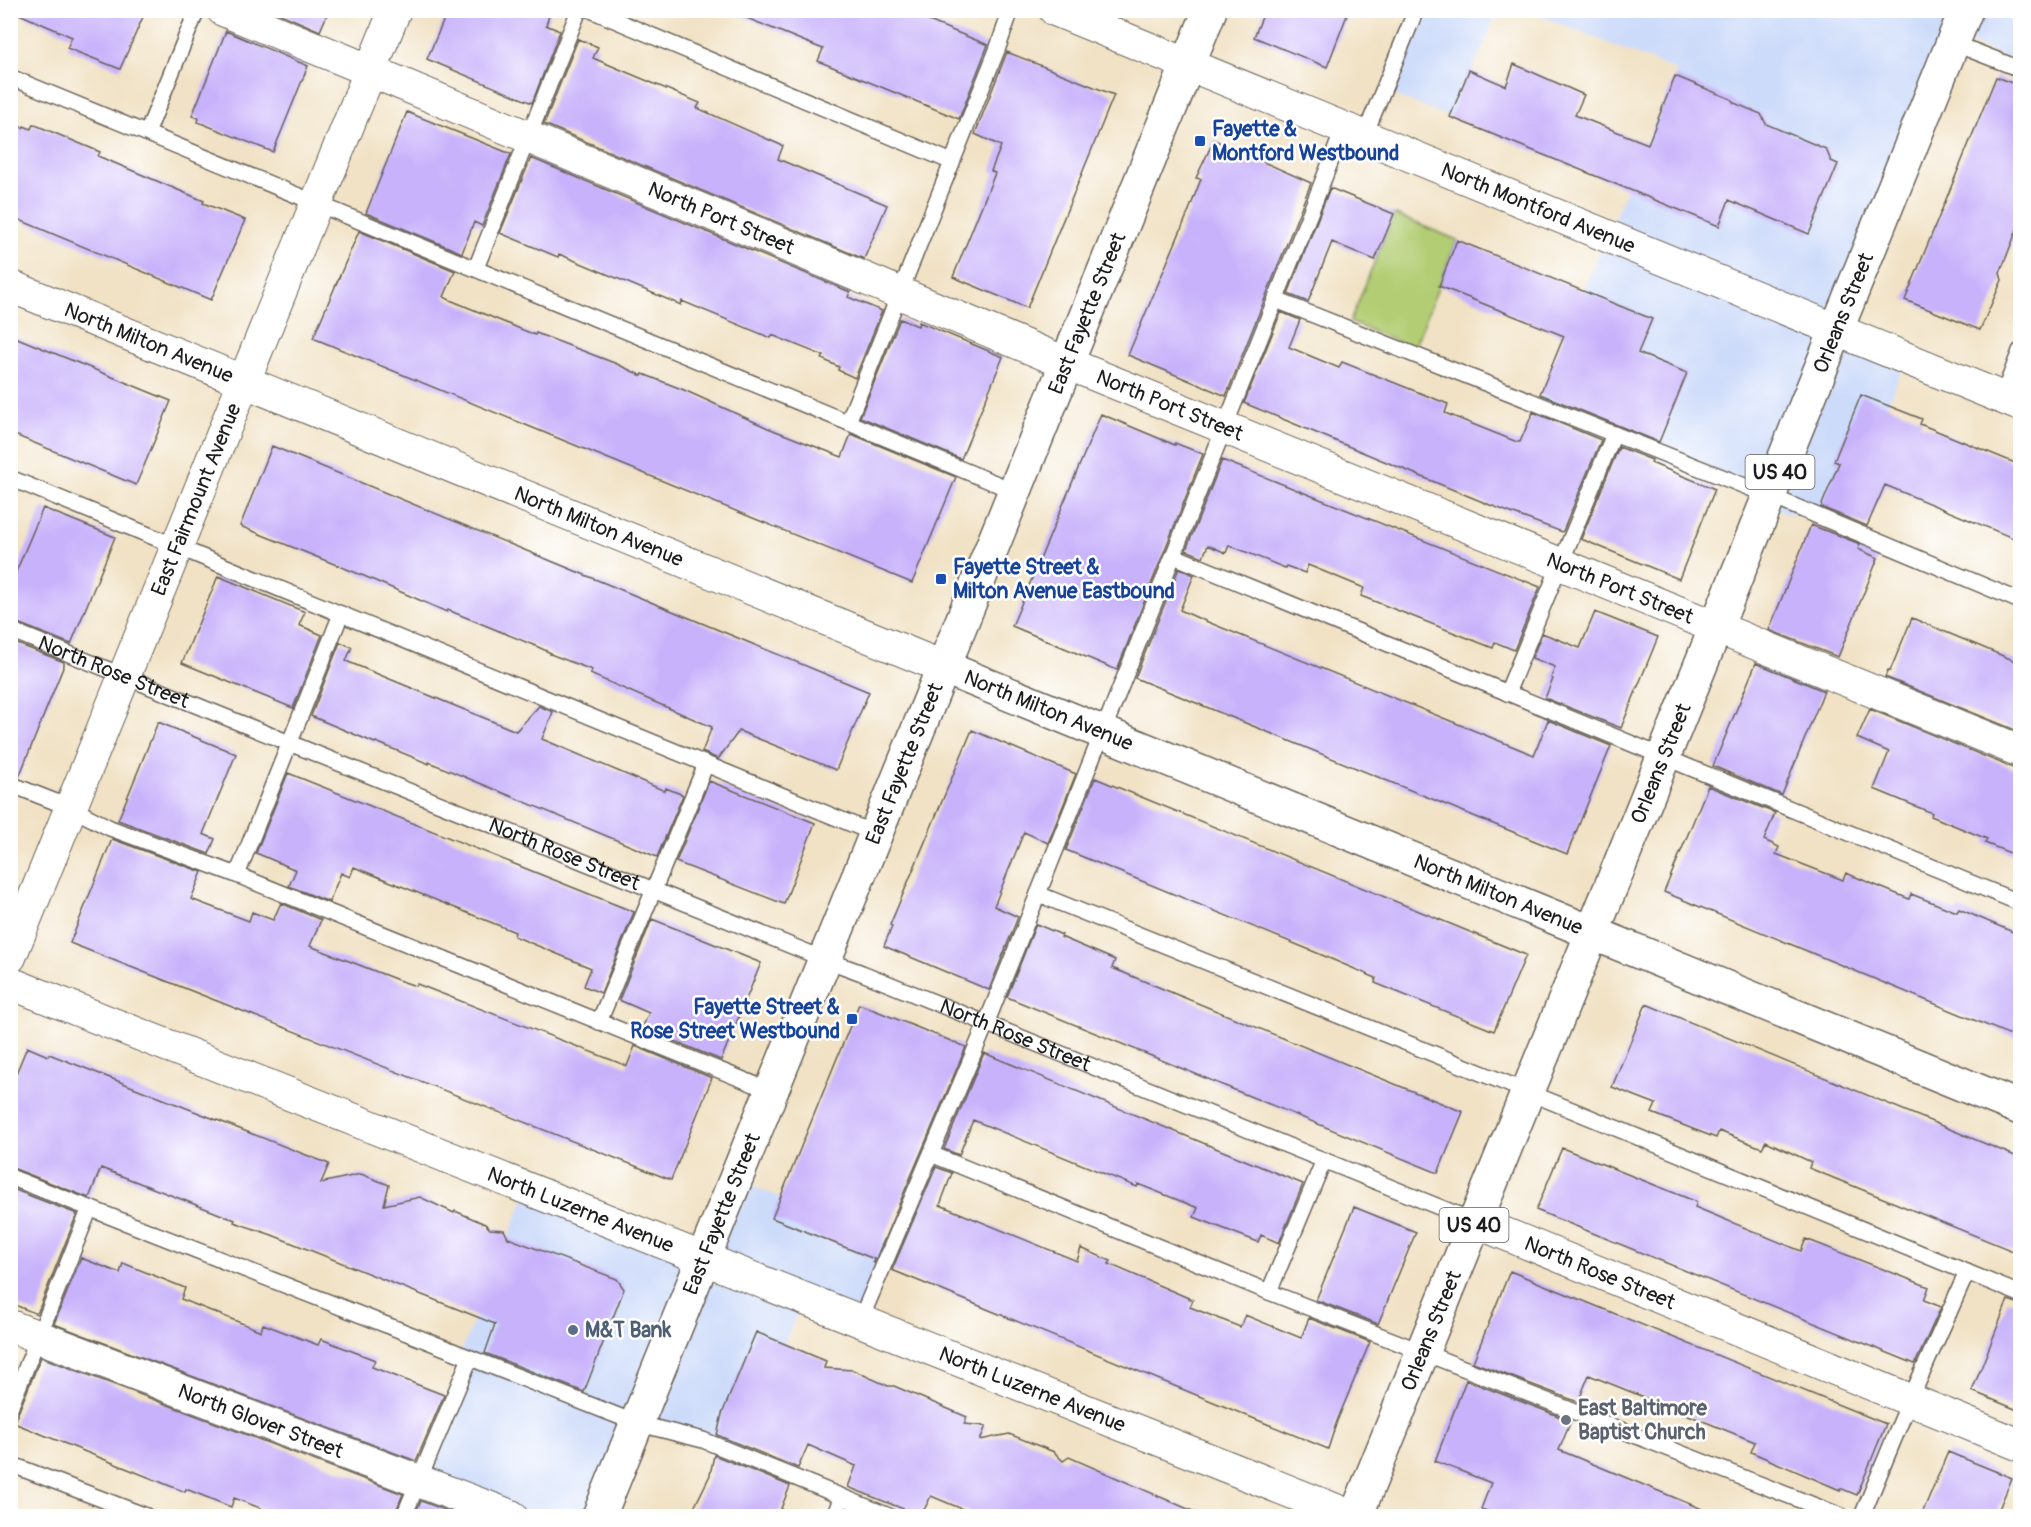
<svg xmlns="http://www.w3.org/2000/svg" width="2031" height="1527" font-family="Pangolin,sans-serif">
<rect width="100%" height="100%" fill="#fff"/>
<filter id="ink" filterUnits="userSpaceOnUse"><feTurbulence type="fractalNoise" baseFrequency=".0167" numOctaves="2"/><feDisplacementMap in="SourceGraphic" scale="12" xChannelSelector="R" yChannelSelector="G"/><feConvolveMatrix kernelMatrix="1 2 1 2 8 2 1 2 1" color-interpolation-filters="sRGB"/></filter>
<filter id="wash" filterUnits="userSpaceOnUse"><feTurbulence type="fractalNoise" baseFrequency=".008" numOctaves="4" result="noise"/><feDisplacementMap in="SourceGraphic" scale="24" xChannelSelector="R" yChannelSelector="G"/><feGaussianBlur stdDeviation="1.35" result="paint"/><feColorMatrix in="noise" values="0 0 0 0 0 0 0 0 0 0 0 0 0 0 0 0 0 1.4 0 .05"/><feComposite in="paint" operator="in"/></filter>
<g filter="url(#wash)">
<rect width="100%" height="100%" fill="#f1e2c5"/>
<path fill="#cddbfa" d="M1413 11H1498L1452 118 1381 90Z
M1528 11H2020V64L1957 37 1841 338 1904 364 1836 531 1801 517 1769 507 1693 473 1534 409 1583 290 1677 71Z
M733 1178 891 1243 860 1319 804 1295 741 1450 644 1419 616 1516H404L471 1359 460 1354 529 1187 704 1251Z"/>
<path fill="#b2cd73" stroke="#677448" stroke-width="1.5" d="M1394 214 1457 240 1414 348 1350 322Z"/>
<g id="blocks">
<path fill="#c8b2fb" d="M10 10H146L120 69 67 48 72 37Z
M271 10H329L320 31Z
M448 10H551L546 25 560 31 532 103 427 59Z
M732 10H902L988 45 959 119 818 61 823 49 732 12Z
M1265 10H1349L1327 67 1254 37Z
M226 31 308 66 273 152 198 122 199 118 192 116Z
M578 39 598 47 593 58 700 103 697 108 783 146 778 159 887 205 864 259 544 124Z
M1007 52 1114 95 1027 308 953 277 995 173 991 171 1001 146 975 134Z
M1514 64 1584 95 1575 115 1648 144 1675 76 1731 99 1734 103 1761 114 1766 124 1826 149 1831 161 1838 164 1809 234 1729 200 1719 226 1450 117 1469 70 1506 86Z
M1996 77 2020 86V222L2000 273 2002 280 1980 330 1905 300Z
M407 112 511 154 482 226 474 222 462 253 366 213Z
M10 123 23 128 24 126 31 129 33 124 100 152 98 156 204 201 203 203 245 220 211 300 10 216Z
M1214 140 1311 183 1226 396 1128 355 1188 213 1201 179 1196 178Z
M531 158 850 292 848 297 882 311 855 378 838 370 839 367 822 359 824 356 772 335 771 338 682 301 681 305 559 254 558 257 500 233Z
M1330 188 1394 214 1375 260 1332 242 1308 302 1288 294Z
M359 231 455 271 444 297 450 300 535 335 536 333 617 364 642 376 643 374 684 390 768 428 842 457 851 434 956 477 912 583 313 338Z
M1457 240 1652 319 1638 353 1687 373 1659 442 1540 394 1564 336 1439 286Z
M1281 312 1300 320 1289 347 1339 368 1342 362 1448 404 1445 413 1517 442H1520L1533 412 1601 440 1563 531 1562 532 1490 505 1244 403Z
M900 319 918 326 919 322 1003 357 961 459 860 417Z
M10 335 171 401 136 485 10 433Z
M1861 395 1922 419 1920 424 2020 465V541L1885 485 1867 526 1821 507 1839 463 1834 461Z
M1101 414 1175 445V443L1203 454 1117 670 1012 626Z
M272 446 869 692 836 770 739 731 718 759 702 752 712 727 590 674 592 670 550 654 551 653 538 647 448 610 447 612 364 576 240 526Z
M1619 447 1652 460 1651 463 1715 489 1679 579 1581 539Z
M1222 460 1540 587 1514 650 1495 642 1493 648 1361 596 1364 588 1308 565 1305 573 1286 566 1285 568 1229 545 1226 553 1208 545 1203 557 1186 550Z
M43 508 115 537 71 644 10 620V586Z
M1811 525 1860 544 1858 549 1878 558 1838 657 1769 630Z
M1179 568 1194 575 1180 610 1198 618 1534 755 1548 720 1611 746 1567 854 1135 678Z
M218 576 305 612 299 625 322 635 293 708 182 663Z
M1595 612 1658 637 1621 728 1545 698 1553 679 1551 678 1555 667 1532 658 1542 633 1580 648Z
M1912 618 2020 663V732L1885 677 1888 670 1890 671Z
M10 641 64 662V665L19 777 10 774Z
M340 642 352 647 346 661 516 731 539 706 553 712 542 739 665 791 666 788 683 795 657 857 429 762V764L376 742 375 743 311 716Z
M1756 663 1824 691 1782 795 1713 766Z
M1870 709 2013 768 2020 769V857L1985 843 1987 839 1931 816 1932 813 1874 789 1889 752 1857 738Z
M158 722 236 754 203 834 215 839 209 854 118 820Z
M972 730 1076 774 1048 843 1024 832 994 906 1018 917 989 990 884 946 892 926 890 925Z
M288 773 634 912 601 993 584 986 591 968 514 936 515 932 354 867 350 877 341 873 329 902 289 886 296 870 256 853Z
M1095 778 1526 955 1494 1031 1375 983 1376 978 1310 950 1066 850Z
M709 781 815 823 784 904 676 862Z
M1708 786 1775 813 1764 840 1779 847 1776 854 1843 880 1846 873 1909 899 1911 894 1957 912 1959 909 2020 935V1039L1664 892Z
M112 839 202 872 191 899 249 921 252 912 273 920 281 903 321 920 310 946 398 980 416 986 417 984 627 1066 635 1046 712 1078 671 1180 70 943Z
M652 919 761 963 721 1060 642 1028 649 1013 619 1000Z
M1036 924 1062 935 1061 937 1115 960 1112 968 1463 1112 1438 1173 1007 997Z
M859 1004 966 1047 874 1263 873 1262 874 1259 772 1218Z
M1646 1004 2020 1158V1254L1809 1168 1811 1162 1766 1141 1762 1148 1719 1131 1716 1138 1652 1113 1656 1104 1612 1087Z
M27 1047 48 1056 49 1054 329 1164 321 1183 361 1174 389 1185 384 1205 420 1197 454 1213 455 1211 476 1220 485 1224 490 1229 504 1230 508 1238 617 1279 624 1289 584 1392 485 1353 495 1324 272 1235 234 1222 235 1220 101 1168 89 1198 10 1167V1088Z
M984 1053 1303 1184 1279 1243 1261 1235 1258 1242 1194 1217 1198 1208 1138 1184 1137 1187 973 1120 959 1155 944 1149Z
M1562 1148 1697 1202 1695 1207 1801 1251 1806 1239 1929 1287 1924 1300 1941 1307 1915 1364 1536 1210Z
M936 1167 952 1173 940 1205 1077 1261 1081 1248 1111 1261 1109 1264 1193 1300 1190 1307 1240 1327 1245 1315 1301 1338 1309 1318 1370 1342 1337 1421 1328 1449 892 1270Z
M10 1188 77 1214 37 1314 10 1303Z
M1354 1207 1416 1232 1378 1324 1316 1300Z
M81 1258 120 1273 123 1263 185 1288 181 1299 261 1331 263 1324 318 1345 321 1339 375 1360 372 1367 444 1395 416 1461 54 1324Z
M1510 1271 1886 1424 1857 1495 1840 1488V1490L1751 1452 1755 1442 1589 1375 1578 1402 1473 1362Z
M2008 1300 2020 1304V1411L1972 1391Z
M756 1332 826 1361 824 1368 853 1370 888 1386H894L967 1417 964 1424 986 1426 980 1440 1009 1434 1054 1452 1063 1461 1069 1457 1204 1516H979L931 1496 921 1516 848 1487 856 1466 808 1445 798 1468 717 1435 722 1414Z
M41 1357 403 1494 394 1516H281L234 1498 231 1507 186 1489 185 1492 14 1423Z
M1466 1380 1571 1421 1559 1450 1719 1516H1502L1481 1509 1491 1483 1435 1461Z
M1948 1452 2012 1478 1996 1516H1921Z
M714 1455 790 1486 778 1516H690L710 1475Z
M421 1501 458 1515V1516H414Z"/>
</g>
</g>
<g filter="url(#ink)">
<use href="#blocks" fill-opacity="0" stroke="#676157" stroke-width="1.5"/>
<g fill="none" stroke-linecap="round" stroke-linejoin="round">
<defs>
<g id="lane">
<path d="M591 10 952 162"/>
<path d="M1953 43 2020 69"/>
<path d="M10 77 1014 491"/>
<path d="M147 133 197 10"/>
<path d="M1364 137 1416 10"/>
<path d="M476 268 579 10"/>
<path d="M1276 300 1770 496 2020 601"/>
<path d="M2002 398 2020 351"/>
<path d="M848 422 997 50 1011 10"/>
<path d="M10 478 876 834"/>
<path d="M1174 556 2020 903"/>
<path id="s1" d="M10 630 824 959 862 973 1476 1222"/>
<path d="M1507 693 1614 434"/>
<path d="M10 784 71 808 110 828 237 875 771 1091"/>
<path d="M237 875 341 614"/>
<path d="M1038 894 1528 1092 2020 1294"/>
<path d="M599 1022 706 764"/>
<path d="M931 1154 1269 1292 1841 1516"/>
<path d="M10 1177 636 1423 703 1440 889 1516"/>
<path d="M1269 1292 1324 1160"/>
<path d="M860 1321 986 1024 1344 128"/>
<path d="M10 1408 90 1208"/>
<path d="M10 1464 146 1516"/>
<path d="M404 1516 470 1358"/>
<path d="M834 1516 842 1497"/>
<path d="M1862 1516 1910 1400 1967 1272"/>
</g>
<g id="street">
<path id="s2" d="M223 10 371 71 1066 363 2020 751"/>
<path id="s3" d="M1055 10 2020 405"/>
<path id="s4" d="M10 286 943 667"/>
<path id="s5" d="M10 957 395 10"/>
<path id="s6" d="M10 983 1351 1516"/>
<path id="s7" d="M1476 1222 2020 1445"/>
<path id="s8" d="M10 1326 511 1516"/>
</g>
<g id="secondary">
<path id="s9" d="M943 667 2020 1108"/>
<path id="s10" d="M599 1516 1210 10"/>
</g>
<g id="primary">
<path id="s11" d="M1356 1516 1966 10"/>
</g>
</defs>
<use href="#lane" stroke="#676157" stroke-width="18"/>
<use href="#street" stroke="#676157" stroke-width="34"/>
<use href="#secondary" stroke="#676157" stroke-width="36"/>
<use href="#primary" stroke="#676157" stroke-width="36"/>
<use href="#lane" stroke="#fff" stroke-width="15"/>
<use href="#street" stroke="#fff" stroke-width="32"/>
<use href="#secondary" stroke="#fff" stroke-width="33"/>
<use href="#primary" stroke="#fff" stroke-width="33"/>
</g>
</g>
<g fill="#1a4fb4" stroke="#fff" stroke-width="2">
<rect x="1194" y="135" width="12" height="12" rx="3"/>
<rect x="935" y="573" width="12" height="12" rx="3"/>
<rect x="846" y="1013" width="12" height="12" rx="3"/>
</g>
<circle fill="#5c6f8a" stroke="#fff" stroke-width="2" cx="573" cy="1330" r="6"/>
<circle fill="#6b7280" stroke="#fff" stroke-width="2" cx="1566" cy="1420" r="6"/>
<g text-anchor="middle" stroke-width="5" stroke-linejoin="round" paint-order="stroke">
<g fill="#fff" stroke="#606060" stroke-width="1.5">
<rect x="1745.5" y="455" width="69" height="34" rx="4.5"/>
<rect x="1439.5" y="1208" width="69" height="34" rx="4.5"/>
</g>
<g font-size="20" font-weight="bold" fill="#1c1c1c">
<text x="1780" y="479">US 40</text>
<text x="1474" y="1232">US 40</text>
</g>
<g font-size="21" font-weight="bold" fill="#164399" stroke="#fff" text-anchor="start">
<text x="1212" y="136">Fayette &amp;<tspan x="1212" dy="24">Montford Westbound</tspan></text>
<text x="953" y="574">Fayette Street &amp;<tspan x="953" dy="24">Milton Avenue Eastbound</tspan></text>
<text x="840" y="1014" text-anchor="end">Fayette Street &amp;<tspan x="840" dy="24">Rose Street Westbound</tspan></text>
</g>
<g font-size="21" fill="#1c1c1c" stroke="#fff">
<text dy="7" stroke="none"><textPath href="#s3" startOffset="522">North Montford Avenue</textPath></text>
<text dy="7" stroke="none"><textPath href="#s2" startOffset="540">North Port Street</textPath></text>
<text dy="7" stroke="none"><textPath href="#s10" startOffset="1298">East Fayette Street</textPath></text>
<text dy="7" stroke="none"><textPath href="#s11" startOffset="1298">Orleans Street</textPath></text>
<text dy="7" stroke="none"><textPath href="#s4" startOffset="150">North Milton Avenue</textPath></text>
<text dy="7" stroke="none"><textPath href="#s2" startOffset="1026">North Port Street</textPath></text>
<text dy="7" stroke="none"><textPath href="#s5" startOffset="494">East Fairmount Avenue</textPath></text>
<text dy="7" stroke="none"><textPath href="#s4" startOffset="636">North Milton Avenue</textPath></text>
<text dy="7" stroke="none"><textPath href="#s2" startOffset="1512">North Port Street</textPath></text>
<text dy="7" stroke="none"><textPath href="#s1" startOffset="112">North Rose Street</textPath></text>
<text dy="7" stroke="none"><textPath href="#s9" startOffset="114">North Milton Avenue</textPath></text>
<text dy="7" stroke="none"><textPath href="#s10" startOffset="812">East Fayette Street</textPath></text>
<text dy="7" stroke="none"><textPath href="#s11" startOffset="812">Orleans Street</textPath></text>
<text dy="7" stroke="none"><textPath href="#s1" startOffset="598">North Rose Street</textPath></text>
<text dy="7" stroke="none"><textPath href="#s9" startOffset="600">North Milton Avenue</textPath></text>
<text dy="7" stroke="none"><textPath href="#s1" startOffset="1084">North Rose Street</textPath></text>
<text dy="7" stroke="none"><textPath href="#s6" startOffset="614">North Luzerne Avenue</textPath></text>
<text dy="7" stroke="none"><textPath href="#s10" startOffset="326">East Fayette Street</textPath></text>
<text dy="7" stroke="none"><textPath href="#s7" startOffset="134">North Rose Street</textPath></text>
<text dy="7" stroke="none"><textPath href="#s11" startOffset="200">Orleans Street</textPath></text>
<text dy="7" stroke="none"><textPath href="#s6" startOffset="1100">North Luzerne Avenue</textPath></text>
<text dy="7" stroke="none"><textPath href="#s8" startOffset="268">North Glover Street</textPath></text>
</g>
<g font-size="21" font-weight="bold" fill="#4e5e75" stroke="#fff" text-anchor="start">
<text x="585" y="1337">M&amp;T Bank</text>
</g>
<g font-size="21" font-weight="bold" fill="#5b616d" stroke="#fff" text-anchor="start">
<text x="1578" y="1415">East Baltimore<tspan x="1578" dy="24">Baptist Church</tspan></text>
</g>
</g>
<rect width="2031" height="1527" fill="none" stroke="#fff" stroke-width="36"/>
</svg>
